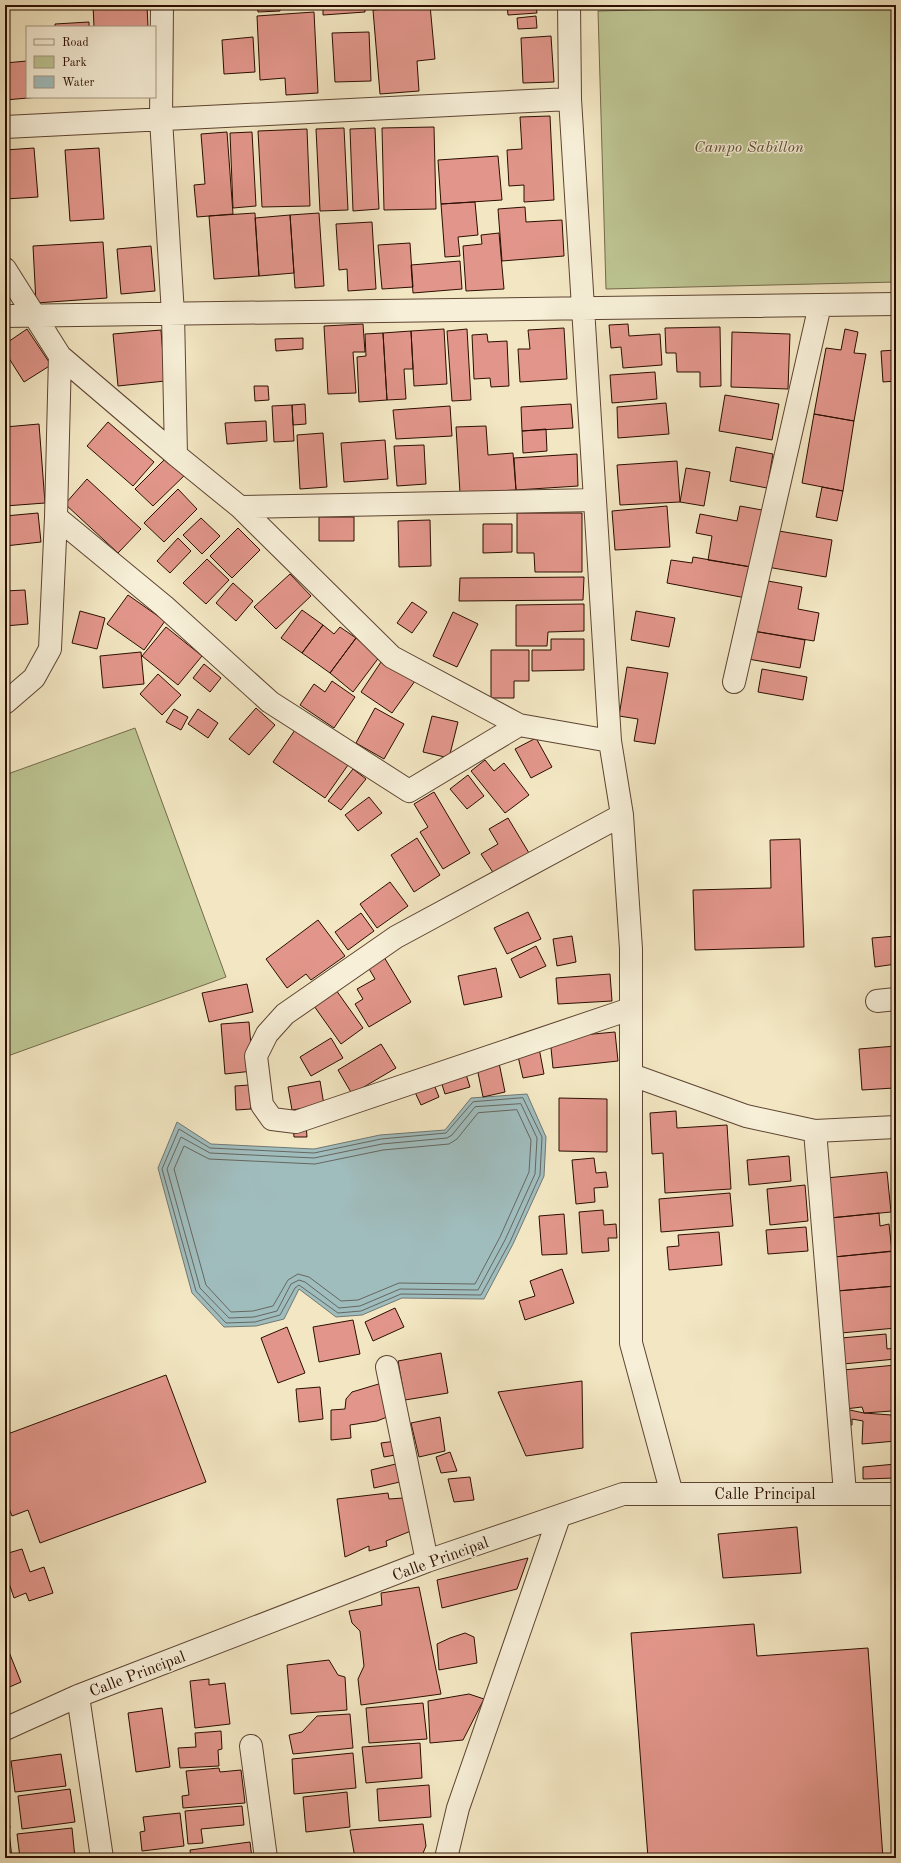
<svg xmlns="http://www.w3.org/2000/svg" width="901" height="1863" font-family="'Old Standard TT',serif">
<rect width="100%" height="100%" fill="#f3e7c3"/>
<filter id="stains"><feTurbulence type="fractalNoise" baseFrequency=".005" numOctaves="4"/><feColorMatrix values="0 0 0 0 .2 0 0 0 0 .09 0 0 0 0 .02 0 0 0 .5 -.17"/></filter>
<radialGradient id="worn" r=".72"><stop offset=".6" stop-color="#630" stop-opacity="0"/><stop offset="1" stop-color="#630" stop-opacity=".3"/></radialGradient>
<path fill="#bdc593" stroke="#746a4a" d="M828 5H896V282L606 289 598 11Z
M135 728 226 977 5 1057V775Z"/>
<path fill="#a0bdbe" stroke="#717772" d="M527 1094 546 1137 544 1176 513 1244 484 1299 402 1298 362 1315 336 1317 299 1289 284 1319 256 1326 224 1327 192 1293 158 1168 177 1122 211 1144 314 1149 380 1135 445 1130 471 1098Z"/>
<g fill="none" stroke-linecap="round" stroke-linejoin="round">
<path stroke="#66665f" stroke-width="1" d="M523 1098 542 1137 540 1175 510 1242 481 1295 401 1294 361 1311 338 1313 299 1285 295 1288 280 1315 255 1322 226 1323 196 1291 162 1169 179 1129 210 1148 314 1153 381 1139 446 1133 473 1102Z
M521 1104 537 1138 535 1174 505 1240 478 1290 400 1289 360 1306 339 1308 305 1282 299 1280 291 1284 277 1311 254 1317 229 1318 200 1288 167 1169 181 1137 210 1153 314 1158 382 1144 447 1138 452 1135 475 1107Z
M517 1110 531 1140 529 1172 500 1237 475 1284 399 1283 358 1300 341 1301 309 1277 298 1274 288 1280 273 1306 253 1311 231 1312 206 1285 174 1169 184 1146 209 1159 315 1164 383 1150 449 1144 457 1139 478 1113Z"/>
</g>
<path fill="#e2968b" stroke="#2b0e00" d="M93 5H147L148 27H94Z
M257 5H280V11L258 12Z
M286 5H317V6L286 8Z
M323 5H365V12L323 15Z
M430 5 435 59 417 61 419 91 380 94 373 10Z
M507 5H536L537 13 508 15Z
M314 12 318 93 286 95 285 78 260 80 257 16Z
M536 16 537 28 518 29 517 18Z
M89 22V27H55V24Z
M369 32 371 81 335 82 332 33Z
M551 36 554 82 523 83 521 38Z
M253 37 255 72 224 74 222 40Z
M27 61V97H39L5 100V63Z
M550 116 554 200 524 202V185L509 186 507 150 522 149 520 117Z
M434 127 436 209 384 210 382 128Z
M344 128 348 210 320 211 316 129Z
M375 128 379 209 353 211 350 129Z
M307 129 310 206 262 207 258 131Z
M227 132 233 214 197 217 194 185 205 184 201 134Z
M252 132 256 206 233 208 230 133Z
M34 148 38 197 5 199V150Z
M99 148 104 219 70 221 65 150Z
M498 156 502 200 441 204 438 160Z
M475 202 478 235 458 237 460 256 445 257 441 204Z
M525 207 526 222 562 220 564 256 502 261 498 209Z
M255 213 259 276 214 279 209 216Z
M319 213 324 286 295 288 290 215Z
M290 215 294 273 259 276 255 218Z
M372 222 376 289 348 291 347 269 339 270 336 224Z
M499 233 504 289 466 291 463 246 482 244 481 235Z
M103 242 107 298 36 303 33 246Z
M410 243 413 287 382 289 378 245Z
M151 246 155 291 121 294 117 249Z
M460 261 462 289 413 293 411 265Z
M363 324 365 352H353L356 393 328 394 324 326Z
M628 324 629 336 660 334 662 365 623 368 621 347 611 348 609 325Z
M720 327 721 386 700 387V372H677L676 353H666L665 328Z
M564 328 567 379 520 382 518 349H530L528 330Z
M27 329 51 365 24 382 5 352V344Z
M444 329 447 384 414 386 411 331Z
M467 329 471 400 452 401 447 331Z
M845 329 858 332 854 353 866 354 854 421 814 414 826 348 841 350Z
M161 330 165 381 118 386 113 334Z
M411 331 413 369H404L406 399 387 400 383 333Z
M732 332 790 334 788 389 731 387Z
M383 333 387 400 359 402 357 357 366 356 365 334Z
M487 334 488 342 507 341 509 386 491 387 490 378 474 379 472 335Z
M303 338V349L276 351 275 339Z
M896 350V381L883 382 881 351Z
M655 372 657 399 612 403 610 375Z
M254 386H268L269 400 255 401Z
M725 395 779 404 772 440 719 431Z
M666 403 669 434 618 438 617 407Z
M305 404 306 424 293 425 292 405Z
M571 404 573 428 522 431 521 407Z
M292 405 294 441 274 442 272 406Z
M450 406 452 436 396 439 393 410Z
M814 414 854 421 843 491 802 483Z
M266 421 267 441 227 444 225 423Z
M108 422 154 462 133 486 87 446Z
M39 424 45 503 5 506V427Z
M486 426 488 455 513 453 516 490 460 493 456 427Z
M546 429 547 451 523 453 522 431Z
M323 433 327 487 300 489 297 435Z
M385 440 388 479 344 482 341 443Z
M424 445 426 484 397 486 394 446Z
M736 447 773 454 767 488 730 481Z
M171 453 189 471 153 506 135 489Z
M577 454 578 486 516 490 514 458Z
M677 461 680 502 620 505 617 465Z
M686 468 710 472 704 506 680 502Z
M87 479 141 529 118 553 65 504Z
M822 487 843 491 837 521 816 517Z
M178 489 197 509 164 542 144 523Z
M667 506 670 547 615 550 612 511Z
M740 506 762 510 751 567 708 560 712 536 696 533 700 514 737 521Z
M38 513 41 542 5 546V516Z
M517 513H582V572H535L534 553H517Z
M319 517H354V541H319Z
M201 518 220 536 202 554 183 535Z
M430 520 431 566 399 567 398 521Z
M483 524H512V552L483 553Z
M238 528 260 550 232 578 210 556Z
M773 530 832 540 826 577 767 567Z
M178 538 191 551 170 573 157 561Z
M693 557 751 567 746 598 667 583 671 560 692 563Z
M207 559 229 580 206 604 183 583Z
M290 574 311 596 276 629 254 607Z
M584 577 583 600 459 601 460 578Z
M762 580 802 587 798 609 819 613 814 641 753 631Z
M233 583 253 601 236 621 216 603Z
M25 590 28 624 5 626V591Z
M128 595 165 621 144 650 107 624Z
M412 602 427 612 412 633 397 623Z
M584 604V631L548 632 547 646H516V605Z
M302 610 323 625 302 653 281 638Z
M80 611 105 618 97 649 72 643Z
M636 611 675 618 669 647 631 640Z
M453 612 478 624 457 667 433 656Z
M323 625 334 634 340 627 356 638 330 673 302 653Z
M166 627 202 656 178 685 142 656Z
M753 631 805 640 800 668 748 659Z
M356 638 380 656 353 692 330 673Z
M551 639H584V670L532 671V650H551Z
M491 650H529V681H514V698H491Z
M141 652 144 684 103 688 100 656Z
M5 657 9 683H5Z
M383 659 415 681 392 713 361 692Z
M204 664 221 678 210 692 193 678Z
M627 667 668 673 655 744 634 741 638 719 619 716Z
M762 669 807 677 803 700 758 692Z
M158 674 181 695 162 715 140 694Z
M332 681 355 697 334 728 300 705 314 684 325 692Z
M256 708 275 725 249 755 229 739Z
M375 708 404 724 384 759 356 743Z
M174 709 188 717 181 730 166 722Z
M198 709 218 723 208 738 188 724Z
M432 716 458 722 449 758 423 752Z
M295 730 348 765 325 798 273 762Z
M536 738 552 767 531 778 515 749Z
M485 760 494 771 504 763 529 795 505 813 471 771Z
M353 769 366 779 341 810 328 801Z
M468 775 484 796 467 809 450 789Z
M434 792 470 853 443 869 420 832 428 827 414 804Z
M369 797 382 813 358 831 345 815Z
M508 818 529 853 494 874 481 854 498 844 489 829Z
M417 838 440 875 414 892 391 855Z
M800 839 804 947 695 950 693 890 771 888 770 840Z
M390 882 408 906 377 928 360 904Z
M528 912 541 939 507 954 494 928Z
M361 913 374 931 348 950 335 932Z
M318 920 345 956 311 980 306 974 287 988 266 959Z
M572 936 576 962 557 966 553 939Z
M896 936V964L875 967 872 938Z
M536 946 546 966 520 978 511 959Z
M384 957 411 1002 369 1027 355 1004 363 999 357 989 375 979 368 967Z
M496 968 502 997 464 1005 458 976Z
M610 974 612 1001 558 1004 556 978Z
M247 984 253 1012 209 1022 202 993Z
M336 990 363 1028 341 1044 314 1006Z
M249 1022 253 1071 225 1074 221 1024Z
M615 1032 618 1061 553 1068 550 1038Z
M331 1038 343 1058 311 1076 300 1057Z
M381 1044 396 1068 352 1094 338 1070Z
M896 1046V1109L894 1088 862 1090 859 1049Z
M539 1048 544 1074 523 1078 517 1052Z
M498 1058 505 1092 483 1097 476 1063Z
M464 1068 470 1087 445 1094 439 1075Z
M431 1077 439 1097 421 1105 412 1086Z
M320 1081 324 1105 292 1110 288 1087Z
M249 1085 251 1109 236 1110 235 1086Z
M559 1098 607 1099V1152L559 1151Z
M676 1111 677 1128 727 1125 731 1189 665 1193 663 1153 652 1154 650 1113Z
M306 1124 307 1137H294L293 1125Z
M789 1156 791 1181 749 1185 747 1160Z
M594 1158 596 1173 606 1172 608 1187 594 1188 595 1202 576 1204 572 1160Z
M887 1172 891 1212 830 1218 826 1178Z
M805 1185 808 1221 770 1225 767 1189Z
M892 1191H896V1211H894Z
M730 1193 733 1226 661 1232 659 1199Z
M603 1210 604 1225 616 1224 617 1238H608L609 1251 582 1253 579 1212Z
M879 1213 880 1226 889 1224 892 1251 834 1257 830 1218Z
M564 1214 567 1254 542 1255 539 1216Z
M806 1227 808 1251 768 1254 766 1230Z
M719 1232 722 1265 669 1270 667 1247 679 1246 678 1235Z
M896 1251V1286L837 1291 834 1257Z
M562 1269 574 1303 525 1320 519 1301 535 1296 530 1281Z
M896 1286V1328L841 1333 837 1291Z
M395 1308 404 1327 373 1341 365 1322Z
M353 1320 360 1354 319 1362 313 1327Z
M287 1327 305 1373 278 1383 261 1338Z
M886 1334 887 1349 896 1348V1359L843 1364 841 1338Z
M441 1353 448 1393 405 1400 398 1361Z
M896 1365V1406L892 1407V1411L864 1413 862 1407 845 1409 843 1370Z
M166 1375 206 1482 40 1543 28 1510 12 1516 5 1499V1435Z
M582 1381 583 1448 526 1456 498 1392Z
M382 1383 387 1417 377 1421 350 1425 351 1438 331 1440V1410L345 1409 346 1399 352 1392Z
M320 1387 323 1419 299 1422 296 1389Z
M845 1409 864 1413 891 1415 892 1422H896V1441L862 1444 863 1421 852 1419V1425L847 1427Z
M440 1417 445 1451 419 1457 411 1423Z
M396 1441 401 1454 384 1457 381 1443Z
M450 1452 457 1471 441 1473 436 1457Z
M404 1462V1481L374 1488 371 1470Z
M896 1464V1478L863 1479V1467Z
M470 1477 474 1500 454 1502 448 1479Z
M402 1489 416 1529 386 1541 387 1546 369 1551V1546L345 1557 337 1499 388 1493 389 1499 403 1498Z
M797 1527 801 1573 723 1578 718 1534Z
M22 1549 30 1572 44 1567 53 1593 29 1601 26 1593 14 1598 5 1571V1554Z
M528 1558 517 1589 442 1608 437 1580Z
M419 1587 441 1694 361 1705 358 1679 364 1666 360 1631 352 1623 349 1611 382 1605 381 1593Z
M754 1624 757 1656 868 1648 883 1858H648L631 1633Z
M465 1633 474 1637 477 1663 439 1670 437 1644 450 1638Z
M5 1642 21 1682 5 1689Z
M329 1660 338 1675 345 1677 347 1710 291 1714 287 1665Z
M209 1679V1685L225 1683 230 1724 195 1728 190 1681Z
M469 1694 484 1699 463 1740 430 1743 428 1701Z
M423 1703 427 1739 369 1743 366 1708Z
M162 1708 170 1767 136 1772 128 1713Z
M350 1714 353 1748 293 1754 289 1735 302 1732 317 1716Z
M221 1731 222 1749 218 1750 219 1766 180 1768 178 1748 196 1747 195 1733Z
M420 1743 422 1778 366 1783 362 1747Z
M353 1753 356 1788 294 1794 292 1759Z
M61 1754 66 1786 15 1792 11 1761Z
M219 1768 220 1772 241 1770 245 1803 183 1808 182 1796 189 1795 186 1771Z
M429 1785 431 1817 379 1821 377 1789Z
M70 1789 75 1822 22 1829 18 1796Z
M347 1792 350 1827 306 1832 303 1797Z
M5 1794 10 1828H5Z
M242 1806 244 1825 201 1829 203 1843 188 1844 185 1811Z
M180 1813 184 1846 142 1851 140 1832 145 1831 143 1817Z
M423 1824 426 1846 421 1858H355L350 1830Z
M72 1828 75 1858H20L17 1834Z
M9 1832 12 1858H5V1833Z
M250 1842 252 1858H191L190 1850Z
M184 1854 185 1858H157Z"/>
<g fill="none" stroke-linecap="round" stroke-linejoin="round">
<defs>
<path id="minor" d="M162 5 161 119 173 314 176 455
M569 5 570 99 610 741 622 815 631 949V1343L672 1494
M5 127 570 99
M5 269 60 356 56 517 50 649 34 678 5 703
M5 316 896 304
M60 356 176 455 240 507 392 657 519 725
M240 507 595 500
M56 517 164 606 270 702 409 791 519 725 610 741
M734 682 820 305
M622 815 396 937 285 1014 267 1034 256 1056 262 1105 272 1119 296 1122 630 1009
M877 1001 896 999
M632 1075 746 1116 815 1131 896 1127
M815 1131 845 1493
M387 1367 427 1561
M78 1696 102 1858
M5 1729 78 1696 427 1561 623 1494H896
M251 1746 266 1858
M446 1858 458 1808 559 1517"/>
</defs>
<use href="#minor" stroke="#5d4431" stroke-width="24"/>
<use href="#minor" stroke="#f7efd8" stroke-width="22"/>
</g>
<g text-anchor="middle" stroke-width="3" stroke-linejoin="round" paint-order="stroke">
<g font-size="16" font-style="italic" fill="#5e4e33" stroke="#f7efd8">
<text x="749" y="152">Campo Sabillon</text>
</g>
<g font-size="16" fill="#2b0e00" stroke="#f7efd8">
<text x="765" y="1499">Calle Principal</text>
<text transform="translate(440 1558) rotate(-20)" y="6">Calle Principal</text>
<text transform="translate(137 1673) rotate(-21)" y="6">Calle Principal</text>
</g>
</g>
<rect width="901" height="1863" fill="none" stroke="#f3e7c3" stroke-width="20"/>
<rect x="6" y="6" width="889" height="1851" fill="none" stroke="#2b0e00" stroke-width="2"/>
<rect x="10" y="10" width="881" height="1843" fill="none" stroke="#2b0e00"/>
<rect x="26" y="26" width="130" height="72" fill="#f7efd8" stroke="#a59582"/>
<rect x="34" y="39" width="20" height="6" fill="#f7efd8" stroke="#a59582"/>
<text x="62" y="46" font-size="12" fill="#2b0e00">Road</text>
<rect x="34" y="56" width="20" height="12" fill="#bdc593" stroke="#a59582"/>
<text x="62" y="66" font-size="12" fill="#2b0e00">Park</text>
<rect x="34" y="76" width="20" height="12" fill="#a0bdbe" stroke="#a59582"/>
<text x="62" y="86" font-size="12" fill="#2b0e00">Water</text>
<rect width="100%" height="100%" filter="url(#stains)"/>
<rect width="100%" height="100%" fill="url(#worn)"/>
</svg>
